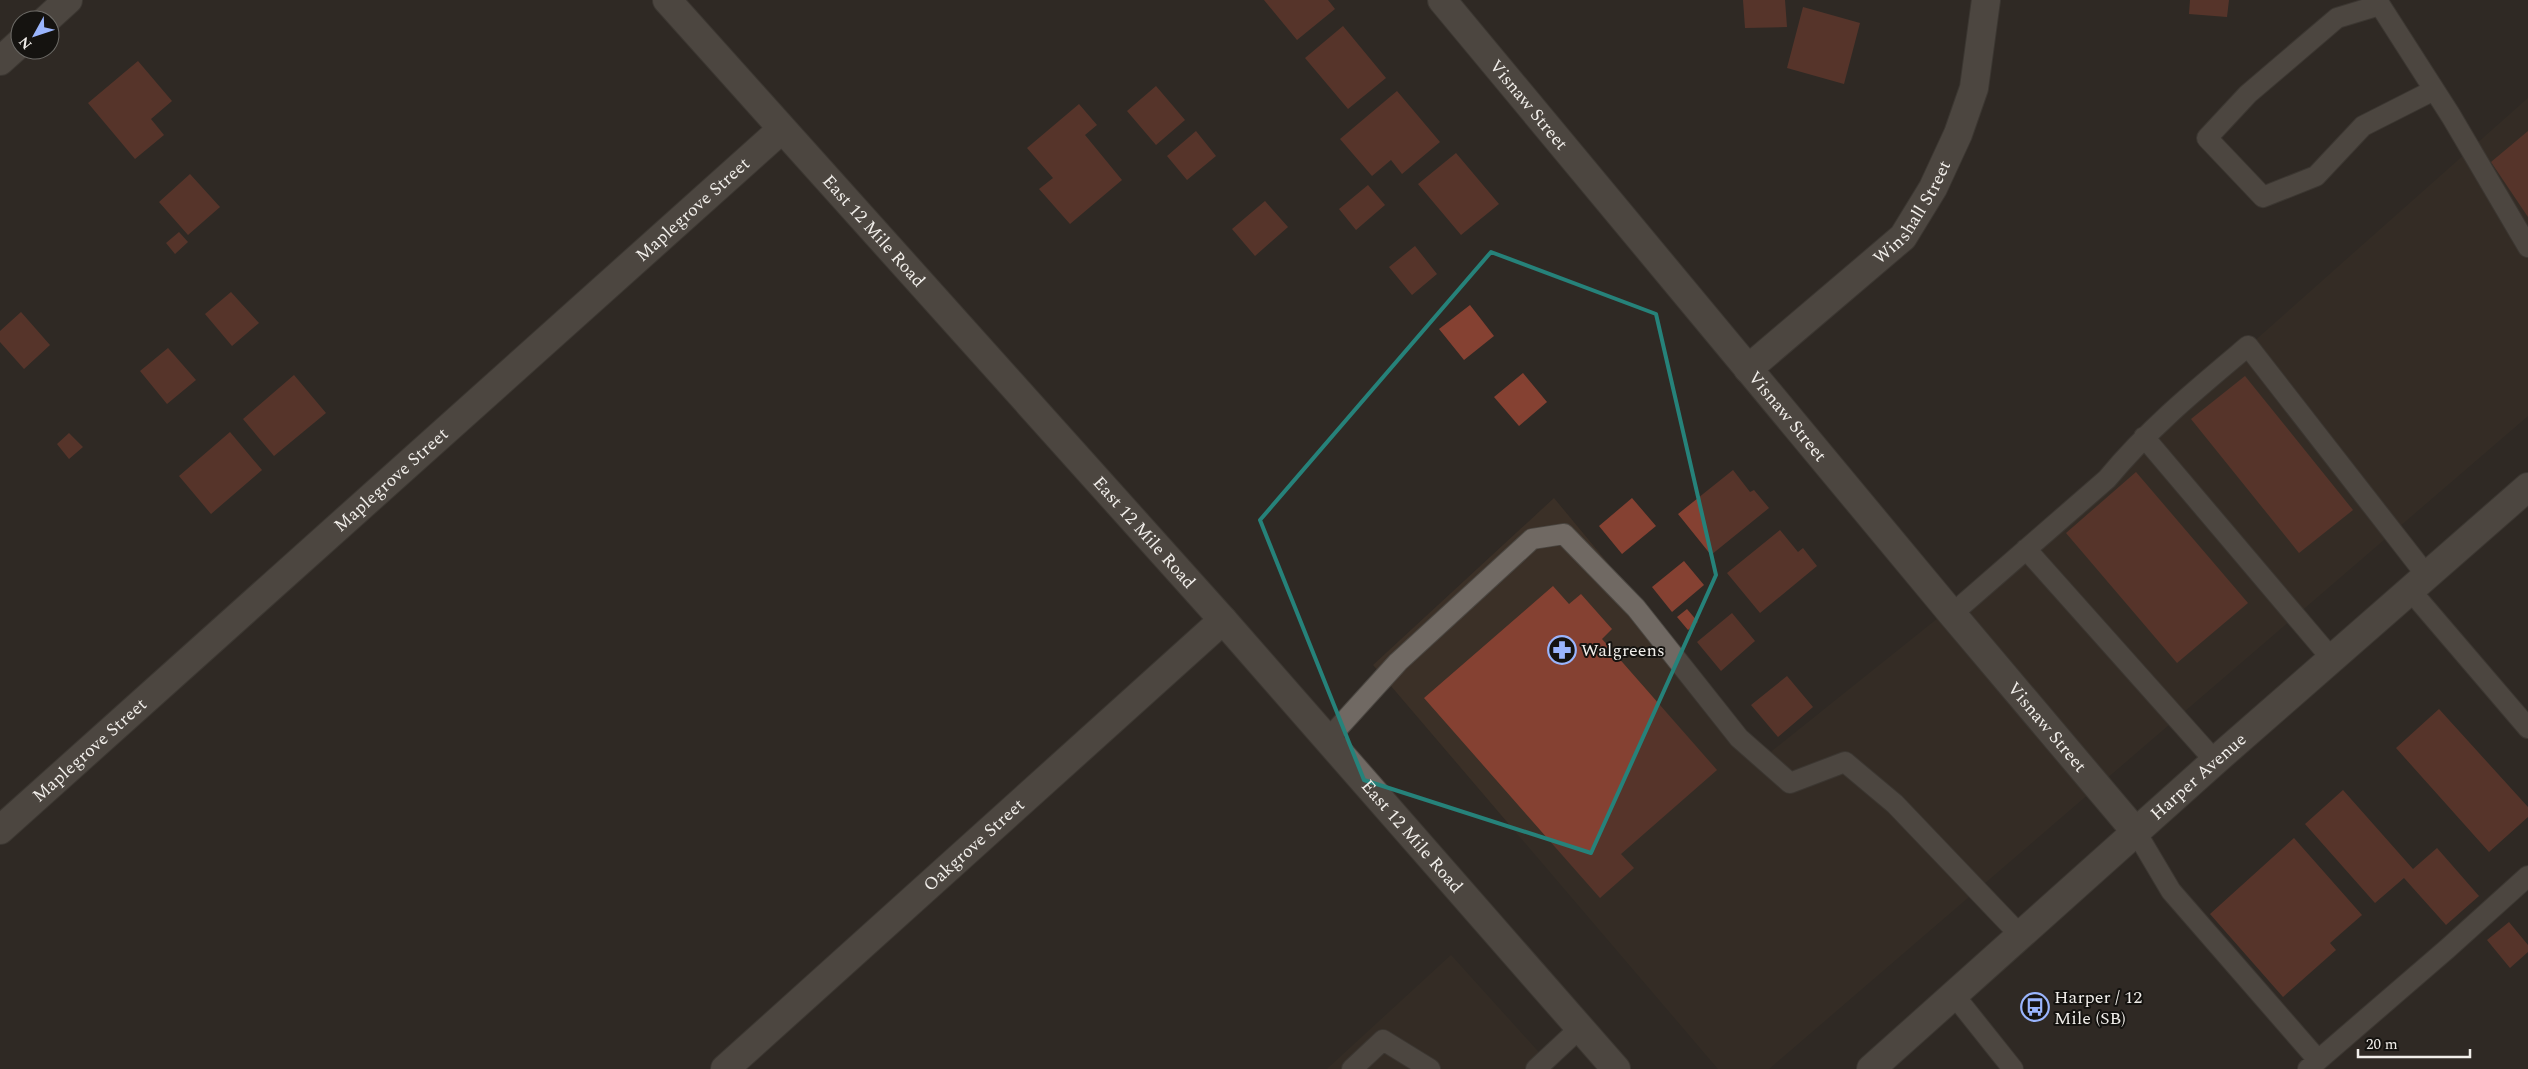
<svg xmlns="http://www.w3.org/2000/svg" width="2528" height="1069" font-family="Spectral,serif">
<rect width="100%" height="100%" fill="#2f2924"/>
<path fill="#3b3027" d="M2528 98V416L1769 1069H1718L1373 665 1554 498 1767 755 1983 582Z
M1451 955 1554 1069H1327Z"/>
<path fill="#854132" d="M1264 0H1328L1335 9 1297 40Z
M1743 0H1785L1787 27 1745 28Z
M2190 0H2229L2227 17 2189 14Z
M1803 7 1860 23 1844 84 1787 68Z
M1343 26 1386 78 1348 109 1305 58Z
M138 61 172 101 151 119 164 135 135 159 88 103Z
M1156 86 1185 120 1156 145 1127 111Z
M1397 91 1440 142 1402 174 1391 160 1372 176 1340 139Z
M1079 104 1097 125 1085 135 1122 180 1070 224 1039 189 1053 178 1027 148Z
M1196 131 1216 156 1187 180 1167 156Z
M2528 131V217L2491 162Z
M1456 153 1499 204 1461 235 1418 184Z
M190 174 220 207 188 235 159 202Z
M1368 185 1385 205 1356 230 1339 209Z
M1265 201 1288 227 1255 256 1232 229Z
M179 232 188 242 175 254 166 243Z
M1415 246 1437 274 1412 295 1389 267Z
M231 292 259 323 232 346 205 314Z
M1470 305 1494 336 1464 360 1439 329Z
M21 312 50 345 24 369 0 342V331Z
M168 348 196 380 167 404 140 371Z
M1523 373 1547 402 1519 426 1494 397Z
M294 375 326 413 274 456 243 419Z
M2245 376 2353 510 2299 553 2191 419Z
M230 432 262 470 211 514 179 476Z
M69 433 83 447 69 459 57 444Z
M1733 470 1750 492 1754 490 1769 508 1711 555 1678 514Z
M2136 472 2248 603 2177 663 2066 533Z
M1632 498 1656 526 1622 554 1599 526Z
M1780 530 1798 552 1803 548 1817 566 1760 613 1727 573Z
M1684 561 1704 585 1672 612 1652 587Z
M1553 586 1569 604 1581 594 1612 629 1602 639 1717 770 1621 854 1634 868 1600 898 1424 698Z
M1687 609 1698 622 1688 630 1677 617Z
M1732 613 1755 641 1721 671 1697 642Z
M1787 676 1813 707 1778 737 1751 705Z
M2439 709 2528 807V817L2489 852 2396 748Z
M2343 790 2413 869 2437 848 2479 896 2446 925 2404 878 2375 903 2305 824Z
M2294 838 2362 915 2330 943 2336 950 2283 997 2210 914Z
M2509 922 2528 945V952L2510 968 2487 940Z"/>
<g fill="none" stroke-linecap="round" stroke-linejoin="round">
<defs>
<path id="lane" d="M2434 90 2363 126 2316 176 2263 197 2207 138 2248 94 2337 18 2380 5 2451 116 2528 247
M2144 437 2332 659
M2026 549 2215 761
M2410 590 2528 728
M1952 614 2107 479C2149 428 2198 388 2248 346L2427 576
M1328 739 1398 662 1532 539 1564 534 1636 608 1739 738 1790 783 1845 762 1895 804 2020 935
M2136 832 2171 891 2318 1060
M1954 995 2013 1069
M1352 1069 1383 1040 1430 1069
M1536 1069 1580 1028
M2308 1069 2447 949 2528 876"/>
<g id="street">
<path id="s1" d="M1442 0 1952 614 2136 832"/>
<path d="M46 20 68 0"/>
<path d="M0 61 20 43"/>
<path id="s2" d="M1748 369 1903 237 1933 188 1958 134 1974 88 1986 0"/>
<path id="s3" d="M0 830 782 129"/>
<path id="s4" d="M725 1069 1223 620"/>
</g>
<g id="secondary">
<path id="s5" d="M667 0 1223 620 1616 1069"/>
<path id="s6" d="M1871 1069 2215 761 2528 487"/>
</g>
</defs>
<use href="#lane" stroke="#4b4742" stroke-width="22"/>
<use href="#street" stroke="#4b4742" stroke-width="30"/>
<use href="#secondary" stroke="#4b4742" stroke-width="30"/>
<use href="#lane" stroke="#706963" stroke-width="20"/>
<use href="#street" stroke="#706963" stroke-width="28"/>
<use href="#secondary" stroke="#706963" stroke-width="28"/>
</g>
<path d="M0 0H2528V1069H0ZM1491 252 1656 314 1716 575 1591 853 1364 780 1260 520Z" fill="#2f2924" fill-opacity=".55" fill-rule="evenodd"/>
<path fill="none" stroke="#26827a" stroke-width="4" stroke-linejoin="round" d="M1491 252 1656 314 1716 575 1591 853 1364 780 1260 520Z"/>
<defs>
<symbol id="pharmacy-ring" viewBox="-11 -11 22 22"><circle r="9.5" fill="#151310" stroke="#9ab5fd" stroke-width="1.5"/><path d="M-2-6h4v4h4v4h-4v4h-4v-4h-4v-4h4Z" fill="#9ab5fd"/></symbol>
<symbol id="bus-ring" viewBox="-11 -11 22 22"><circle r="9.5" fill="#151310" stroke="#9ab5fd" stroke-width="1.5"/><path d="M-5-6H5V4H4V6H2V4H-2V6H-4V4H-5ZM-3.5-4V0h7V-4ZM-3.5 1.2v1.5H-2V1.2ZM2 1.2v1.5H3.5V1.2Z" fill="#9ab5fd"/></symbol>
</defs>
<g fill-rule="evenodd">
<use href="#pharmacy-ring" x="1546" y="634" width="32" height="32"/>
<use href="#bus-ring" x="2019" y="991" width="32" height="32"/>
</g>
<g text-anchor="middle" stroke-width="4" stroke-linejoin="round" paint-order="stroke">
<g font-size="18" fill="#f1eeea" stroke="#151310">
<text dy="6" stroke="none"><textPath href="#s1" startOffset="136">Visnaw Street</textPath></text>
<text dy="6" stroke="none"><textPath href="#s3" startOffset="930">Maplegrove Street</textPath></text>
<text dy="6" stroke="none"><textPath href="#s2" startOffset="229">Winshall Street</textPath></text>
<text dy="6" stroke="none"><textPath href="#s5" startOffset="310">East 12 Mile Road</textPath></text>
<text dy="6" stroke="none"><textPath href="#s1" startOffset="541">Visnaw Street</textPath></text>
<text dy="6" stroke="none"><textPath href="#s3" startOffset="525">Maplegrove Street</textPath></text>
<text dy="6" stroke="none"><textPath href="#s5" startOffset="715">East 12 Mile Road</textPath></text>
<text dy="6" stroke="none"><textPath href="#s1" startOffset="946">Visnaw Street</textPath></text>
<text dy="6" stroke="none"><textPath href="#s3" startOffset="120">Maplegrove Street</textPath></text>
<text dy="6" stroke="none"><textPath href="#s6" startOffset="439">Harper Avenue</textPath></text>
<text dy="6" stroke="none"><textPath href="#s5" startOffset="1120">East 12 Mile Road</textPath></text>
<text dy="6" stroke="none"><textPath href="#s4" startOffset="335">Oakgrove Street</textPath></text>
</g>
<g font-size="18" fill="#f1eeea" stroke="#151310" text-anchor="start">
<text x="1581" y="656">Walgreens</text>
<text x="2054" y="1003">Harper / 12<tspan x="2054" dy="21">Mile (SB)</tspan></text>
</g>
</g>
<g transform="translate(35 35) rotate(230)"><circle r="24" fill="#151310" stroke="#6d6b67"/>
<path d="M0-4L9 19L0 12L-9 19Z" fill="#9ab5fd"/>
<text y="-8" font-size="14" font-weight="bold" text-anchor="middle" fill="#f1eeea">N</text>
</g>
<path d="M2358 1049v8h112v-8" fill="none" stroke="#f1eeea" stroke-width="2.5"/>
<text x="2366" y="1049" font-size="15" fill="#f1eeea" stroke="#151310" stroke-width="4" paint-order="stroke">20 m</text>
</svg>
